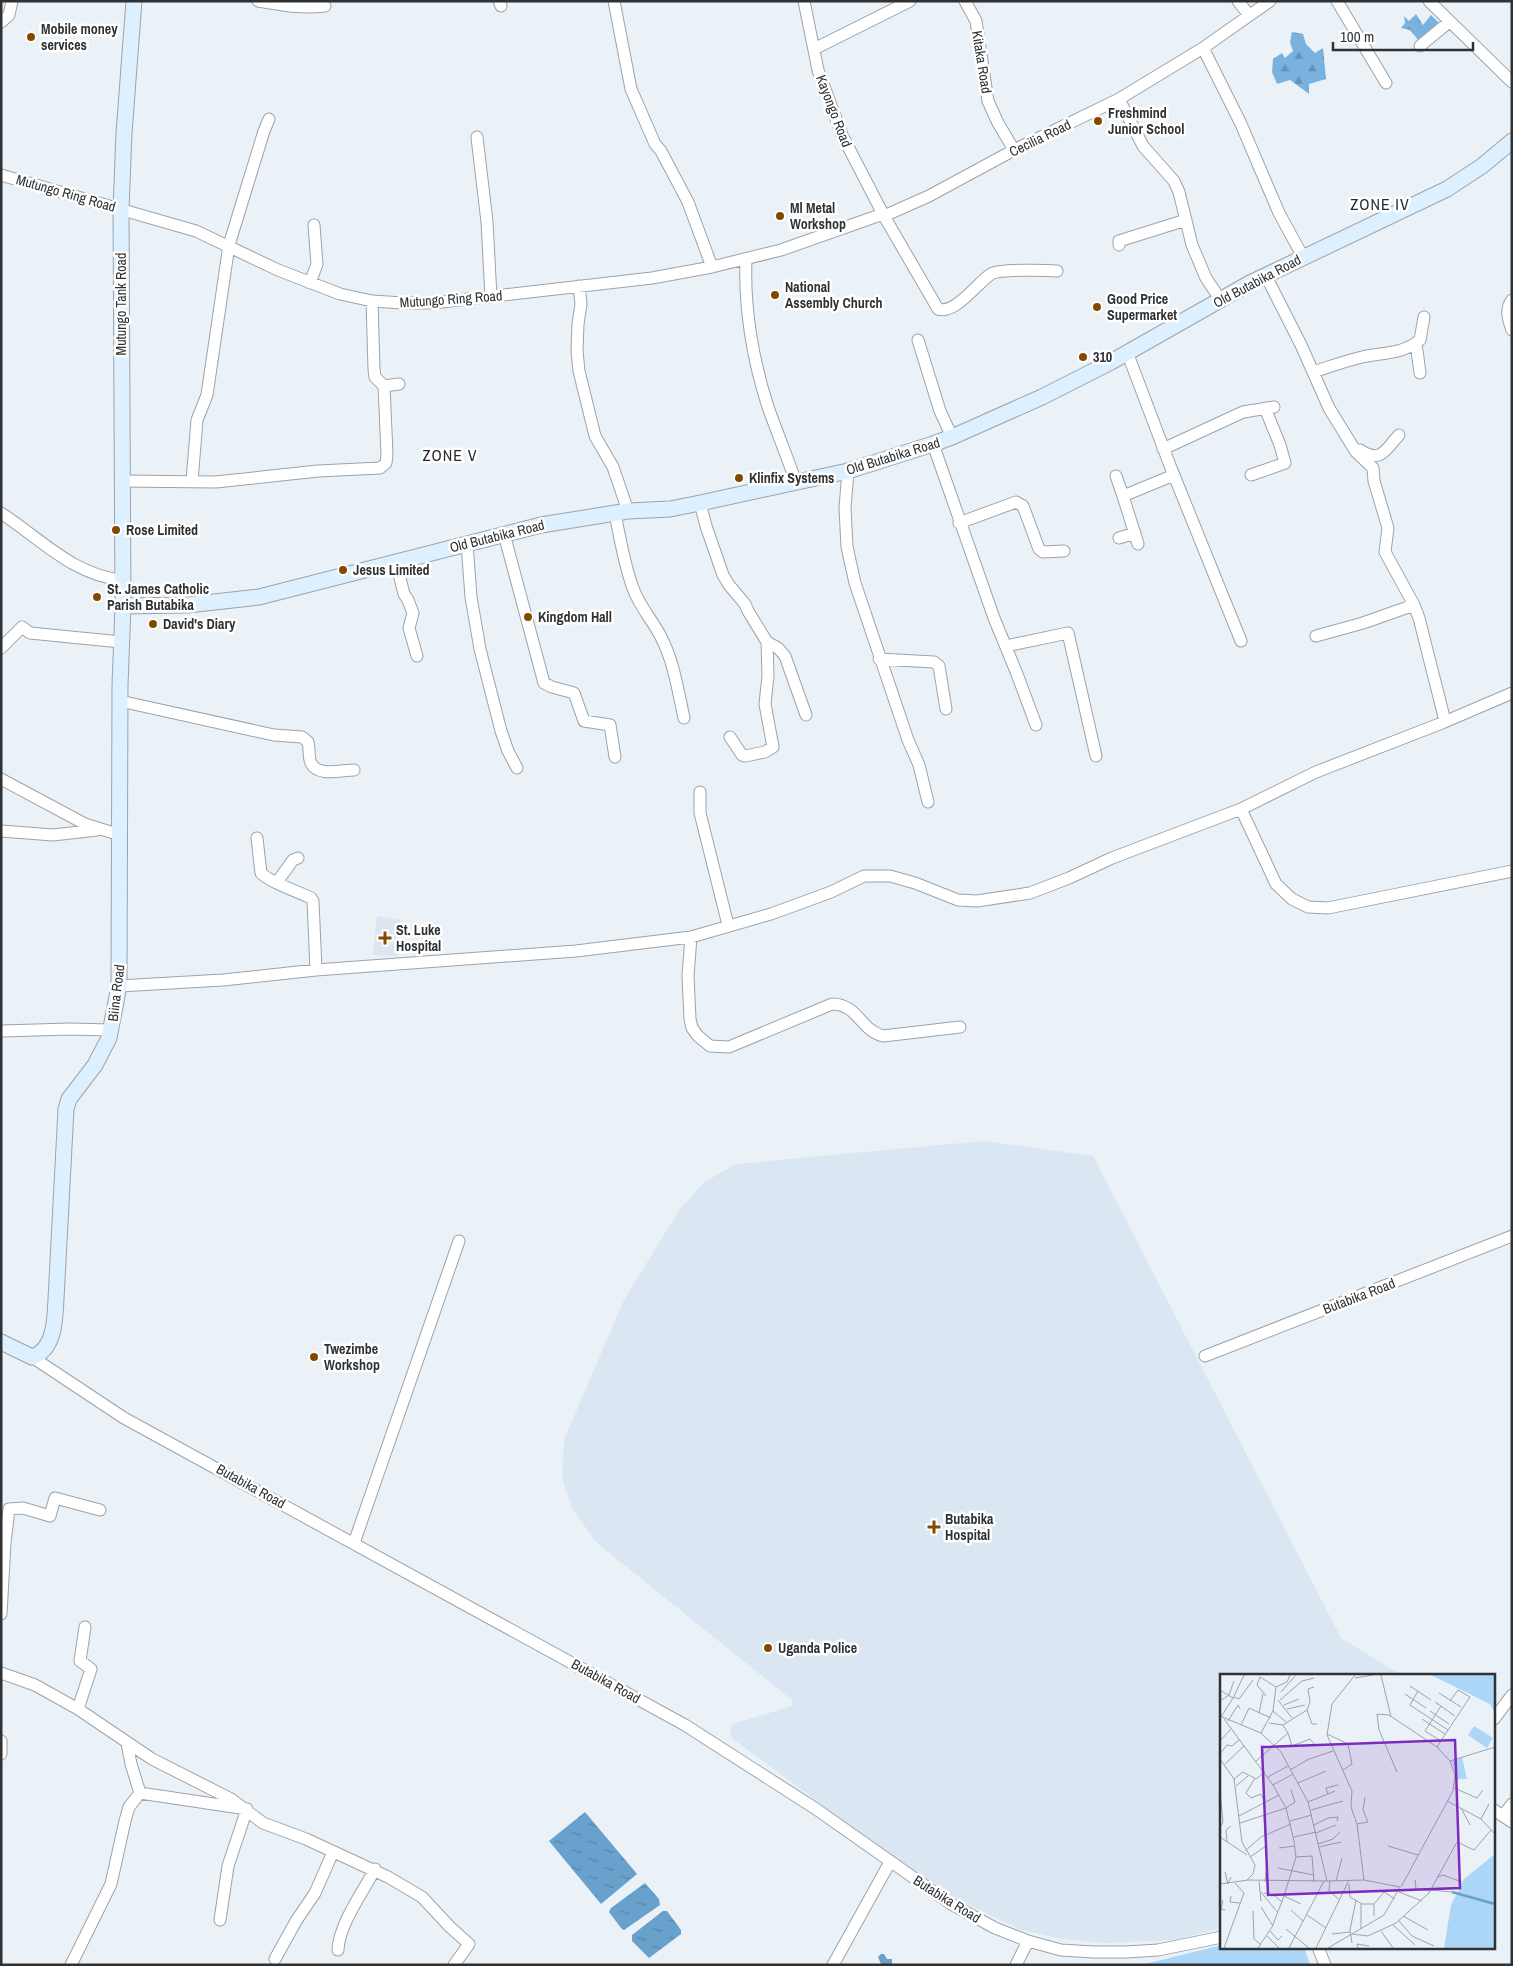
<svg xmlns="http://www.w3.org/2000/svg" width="1513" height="1966" font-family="'Archivo Narrow',sans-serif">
<defs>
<pattern id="forest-firs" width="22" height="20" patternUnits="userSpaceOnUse" patternTransform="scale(1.25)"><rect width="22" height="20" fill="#79b2de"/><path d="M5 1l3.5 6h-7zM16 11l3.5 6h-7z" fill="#6491b5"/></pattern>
<pattern id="water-ripples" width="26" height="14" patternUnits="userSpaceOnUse" patternTransform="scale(1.25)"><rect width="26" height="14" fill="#68a1cc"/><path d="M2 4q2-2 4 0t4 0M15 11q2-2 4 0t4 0" fill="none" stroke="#5684a6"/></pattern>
</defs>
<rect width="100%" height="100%" fill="#eaf1f7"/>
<path fill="#dae6f1" d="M377 916 401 920 398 956 373 955Z
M984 1141 1093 1156 1341 1638 1401 1675H1222V1928L1174 1940 1103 1943 1062 1939 1021 1930 955 1898 871 1841 733 1739 729 1731 733 1724 792 1706V1700L597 1543 573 1510 562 1478 564 1440 624 1300 678 1212 703 1183 736 1164Z"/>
<path fill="#abd6f8" d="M1222 1945V1947H1304L1310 1965H1141Z"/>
<path fill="url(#forest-firs)" d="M1416 14 1423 25 1431 15 1441 25 1419 41 1410 30 1401 28 1405 23 1404 16 1409 21Z
M1292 32 1303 34 1306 44 1315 53 1323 48 1326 79 1309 84V94L1290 80 1277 84 1272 72 1273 59 1282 53 1285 58 1293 51 1290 42Z"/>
<path fill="url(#water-ripples)" d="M585 1812 637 1874 601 1904 549 1841Z
M645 1883 659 1899 660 1905 624 1930 621 1928 609 1912 611 1908Z
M663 1911H667L681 1930V1934L649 1958 632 1941V1935Z
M881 1954H884L887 1959H892V1965L881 1964 878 1957Z"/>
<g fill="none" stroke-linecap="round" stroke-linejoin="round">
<defs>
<path id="street" d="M258 1C284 5 299 9 325 6
M499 1 501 6
M614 1 631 89 655 144 661 151 688 202 712 267
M804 1 818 70 842 135 883 214
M965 1 976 21 988 101 998 123 1014 150
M1238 1 1249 15
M1337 1 1386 83
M1429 1 1512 82
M1 22 9 15 12 1
M1420 46 1449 22
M1203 48 1241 124 1279 213 1303 257
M814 49 910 1
M1119 99 1143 146 1174 181 1179 192 1192 245 1206 278 1220 299
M477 137 487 222 491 297
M1 175 196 231 278 270 340 294 372 301 403 303H433L652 278 712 267 781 250 883 214 884 216 929 196 1014 150 1119 99 1203 48 1270 1
M884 216 938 309C955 315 977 283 991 274 1000 269 1045 270 1057 271
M1119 245V241L1186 220
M746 260C744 308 753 361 768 407 777 432 787 457 796 482
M1268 274 1269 282 1301 345 1329 408 1356 452 1373 468 1374 481 1388 528 1385 552 1414 605 1419 618 1445 721
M310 283 317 264 314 225
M579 286 581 304 578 324 577 351 579 371 595 436 613 467 628 511
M1512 300C1505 309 1508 319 1512 330
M918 340 940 411 952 437
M1416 343 1420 373
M1127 352 1169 463 1241 641
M1313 372C1329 367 1345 361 1362 357 1384 352 1401 355 1420 340L1424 317
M384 386 399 384
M933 444 994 618 1017 674 1036 725
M1163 449 1243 412 1274 407
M1360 450C1381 464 1385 450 1399 435
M848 471 845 508 847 547 855 583 908 740 919 765 928 802
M1251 475 1285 463 1280 445 1265 408
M1116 476 1123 496
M121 481 216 482 318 471 380 468 386 463 387 454 384 386 375 377 374 369 372 301
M192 481 197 420 207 395 229 245 264 131 269 119
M700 503 706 526 723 575 729 585 745 604 748 611 767 642 768 676 765 704 773 747 765 752 745 756 742 755 730 737
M1 513C41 539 73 575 122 580
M615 513C620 538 624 564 633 588 640 608 652 619 661 637 674 662 678 691 684 718
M959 523 1016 502 1023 506 1039 549 1043 552 1064 551
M504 534 544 683 552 687 574 693 584 721 610 725 615 757
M1119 538 1135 533
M467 544 471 597 480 649 501 731 508 751 517 768
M1138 544 1123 496 1174 475
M396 562 404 594 408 600 413 613 409 628 417 656
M1316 636 1363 623 1414 605
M767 642 778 648 785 656 806 715
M1006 646 1068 633 1096 756
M1 648 22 627 30 633 121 642
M879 659 934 662 939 666 946 709
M120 701 274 735 302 737 308 742C310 749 308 757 311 763 317 777 342 770 354 770
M1 779 85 824 120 835
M700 792V813L728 925
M1241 809 1276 884 1292 899 1308 907 1328 908 1512 871
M1 831 53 835 97 830
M257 838 261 873C269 882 299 892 311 898L313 901 316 970
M277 882 293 860 298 858
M691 937 688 976 690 1019 692 1028 698 1036 710 1046 729 1047 832 1004C858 1004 860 1030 883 1036L960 1027
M119 986 223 980 316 970 576 951 691 937 771 914 831 892 864 876H890L915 883 958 900 977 901 1030 893 1069 878 1112 858 1241 809 1316 772 1442 723 1512 693
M1 1031 70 1029 111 1030
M1205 1356 1512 1236
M32 1357 124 1418 685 1725 816 1809 951 1904 995 1928 1028 1941 1061 1950 1093 1952H1126L1158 1950 1222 1937
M354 1543 459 1241
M1 1614 5 1543 9 1509 23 1508 50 1516 55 1498 100 1510
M1 1673 35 1685 78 1709 152 1759 231 1799 263 1823 306 1839 388 1877 422 1897 450 1927 469 1944 454 1965
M78 1709 91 1669 80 1661 85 1627
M1494 1719 1512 1695
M1 1741V1754
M140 1793 247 1809 228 1866 220 1920
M1494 1810 1512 1822
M1503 1816 1512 1804
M1318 1947 1325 1965
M338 1950C339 1924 363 1892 375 1869
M275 1959 296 1921 315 1893 333 1852
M71 1965 111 1884 125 1821 129 1807 140 1793 131 1764 127 1743
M833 1965 890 1862
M1016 1965 1028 1941"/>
<path id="secondary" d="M123 606 187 605 259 597 541 525 628 511 670 509 700 503 848 471 933 444 952 437 1042 397 1111 362 1250 283 1447 189 1482 166 1512 141
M1 1342 32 1357C55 1350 55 1319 56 1299L66 1109 69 1099 95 1065 109 1038 119 986 120 685 123 606 121 209 124 133 134 1"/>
</defs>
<use href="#street" stroke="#9da3a9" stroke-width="13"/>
<use href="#secondary" stroke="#9da3a9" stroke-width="17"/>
<use href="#street" stroke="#fff" stroke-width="11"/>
<use href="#secondary" stroke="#ddf0ff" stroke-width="15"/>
</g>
<g fill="#834900" stroke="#fff" stroke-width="2">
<circle cx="31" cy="37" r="5"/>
<circle cx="1098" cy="121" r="5"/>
<circle cx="780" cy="216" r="5"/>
<circle cx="775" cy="295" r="5"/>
<circle cx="1097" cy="307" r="5"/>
<circle cx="1083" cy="357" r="5"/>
<circle cx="739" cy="478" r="5"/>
<circle cx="116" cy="530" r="5"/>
<circle cx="343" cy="570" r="5"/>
<circle cx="97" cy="597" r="5"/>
<circle cx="528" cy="617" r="5"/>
<circle cx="153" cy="624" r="5"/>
<path d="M382.5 930.5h5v5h5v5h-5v5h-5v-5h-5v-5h5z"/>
<circle cx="314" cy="1357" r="5"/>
<path d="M931.5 1519.5h5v5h5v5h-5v5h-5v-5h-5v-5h5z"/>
<circle cx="768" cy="1648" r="5"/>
</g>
<g text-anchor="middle" stroke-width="5" stroke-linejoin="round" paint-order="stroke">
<g font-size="14" font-weight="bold" fill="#2f3133" stroke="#fff" text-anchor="start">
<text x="41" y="34">Mobile money<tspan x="41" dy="16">services</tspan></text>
<text x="1108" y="118">Freshmind<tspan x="1108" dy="16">Junior School</tspan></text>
<text x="790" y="213">Ml Metal<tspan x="790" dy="16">Workshop</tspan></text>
<text x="785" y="292">National<tspan x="785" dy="16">Assembly Church</tspan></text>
<text x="1107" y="304">Good Price<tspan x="1107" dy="16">Supermarket</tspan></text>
<text x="1093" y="362">310</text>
<text x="749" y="483">Klinfix Systems</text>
<text x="126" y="535">Rose Limited</text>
<text x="353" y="575">Jesus Limited</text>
<text x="107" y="594">St. James Catholic<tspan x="107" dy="16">Parish Butabika</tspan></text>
<text x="538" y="622">Kingdom Hall</text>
<text x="163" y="629">David's Diary</text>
<text x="396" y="935">St. Luke<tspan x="396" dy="16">Hospital</tspan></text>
<text x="324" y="1354">Twezimbe<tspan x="324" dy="16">Workshop</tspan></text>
<text x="945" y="1524">Butabika<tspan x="945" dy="16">Hospital</tspan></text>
<text x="778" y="1653">Uganda Police</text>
</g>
<g font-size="14" fill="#2f3133" stroke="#fff">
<text transform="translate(982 62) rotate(81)" y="5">Kitaka Road</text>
<text transform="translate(834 111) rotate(69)" y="5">Kayongo Road</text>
<text transform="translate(1040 138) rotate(-26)" y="5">Cecilia Road</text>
<text transform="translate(66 193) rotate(16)" y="5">Mutungo Ring Road</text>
<text transform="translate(1257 281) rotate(-28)" y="5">Old Butabika Road</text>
<text transform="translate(451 299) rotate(-4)" y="5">Mutungo Ring Road</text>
<text transform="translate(121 304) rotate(-90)" y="5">Mutungo Tank Road</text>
<text transform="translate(893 456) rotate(-17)" y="5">Old Butabika Road</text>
<text transform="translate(497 536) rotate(-14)" y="5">Old Butabika Road</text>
<text transform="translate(116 993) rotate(-83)" y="5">Biina Road</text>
<text transform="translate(1359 1296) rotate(-21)" y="5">Butabika Road</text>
<text transform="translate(251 1486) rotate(29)" y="5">Butabika Road</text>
<text transform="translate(606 1681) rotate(29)" y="5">Butabika Road</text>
<text transform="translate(947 1899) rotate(32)" y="5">Butabika Road</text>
</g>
<g font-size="16" letter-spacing="1" fill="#252b2f" stroke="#fff">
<text x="1380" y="210">ZONE IV</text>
<text x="450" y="461">ZONE V</text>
</g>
</g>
<g transform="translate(1220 1674)">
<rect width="275" height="275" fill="#eaf1f7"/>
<path d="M254 52 273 64 267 74 248 61ZM242 83 247 105H237L232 87Z" fill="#abd6f8"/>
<path d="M211 1H275V39L270 30ZM275 180V274H224L231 231 244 205Z" fill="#abd6f8"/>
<path fill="none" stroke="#68a1cc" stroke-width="2.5" d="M232 218 275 230"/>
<path fill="none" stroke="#9fa4a9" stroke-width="1" d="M135 1 112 30 107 61 132 117 131 133 137 150 144 206M161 1 171 43M135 4 153 1M190 12 211 26M0 16 13 24 24 1M198 17 190 31 228 56 217 73M61 18 75 2M219 19 241 33M185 20 206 34M46 22 37 11 40 3 56 13M14 23 19 25 33 6M58 26 72 44M60 26 82 7 94 4M0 27 9 21 14 7M215 28 235 42M64 31 79 25M67 35 85 31M87 36 92 50H97M53 37 66 48M210 37 229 50M39 39 43 20M0 42 41 59 61 78 88 128 107 207 144 206 180 213 164 241 108 274M1 43 13 24M4 45 53 111 66 134 74 167 76 183 64 222 52 253 38 274M202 45 225 60M8 47 18 31 20 35M49 49 63 51 87 36 90 28 88 15 94 13M21 51 29 34 51 44M228 56 250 23 238 16 230 27M41 59 53 37 56 13 67 8 70 1M68 59 72 72 90 65 95 71M107 60 128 70 132 90 123 96M0 67 11 55M221 67 205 57 221 32M0 80 7 71 12 72 19 66M0 85 14 105 22 168 35 191 33 200 26 207M36 87 68 59 63 51M230 87 275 73M5 90 24 72M70 96 89 85 113 77M177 98 159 56 157 40 169 41 217 73 230 87 235 101 233 117 181 213M48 103 68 92M35 104 26 119 31 124 41 120 44 126M14 105 23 98 36 105 45 98M78 109 106 97M53 111 73 100M16 112 28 102M234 114 257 124 263 116M0 118 3 148 0 153M108 120 106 114 118 111M227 127 261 145 275 160M88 128 115 117M66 134 75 128 71 116M241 134 250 151M91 136 123 127M19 142 59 121M44 142 45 161M261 145 269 130M70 147 92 141M20 149 66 134M137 150 148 148 143 136 145 123M94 151 108 144 118 143 117 147M96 159 116 151M0 163 27 181M74 163 96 158M7 168 6 156 11 152M98 170 113 165 120 158M168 172 198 181M99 173 121 168M59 174 75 172M25 177 41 163 71 150M30 183 46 172M76 183 92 182 94 208M58 194 94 201M5 198 8 210 11 203M218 203 223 201 242 208M195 206 196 215 211 217M39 207 41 227M110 207 109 217 120 226M116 207 122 184M45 208 47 189M0 210 28 206 107 207M129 210 130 223 142 230H154M211 216 232 218M41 218 58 239M179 218 202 227M44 219 54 221 62 228M11 222 10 228 20 229M64 222 81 230M0 226 3 227 1 235 5 236M41 233 53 252M71 236 83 247M33 237 34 265 41 271M87 241 106 254M154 242V230L164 218 175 225M183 242 208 256M179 247 192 262 214 272M173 251 195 271M66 255 89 274M141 255V230M50 257 58 266 62 262M161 257 173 274M112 260 130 258M132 260 148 262 176 249 209 219 237 168 254 176 271 156M47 262 59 274M132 269 130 256 136 226M4 274 24 219 15 209M69 274 104 207M96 274 129 206M138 274 137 270 149 272"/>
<path fill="#7b2cbf" fill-opacity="0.15" stroke="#7b2cbf" stroke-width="2.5" d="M235 66 240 214 48 221 42 73Z"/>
<rect width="275" height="275" fill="none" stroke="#2f3133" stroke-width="2.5"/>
</g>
<rect width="1513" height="1966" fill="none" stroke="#2f3133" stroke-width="5"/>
<path d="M1333 42v8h140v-8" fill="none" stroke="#2f3133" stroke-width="2.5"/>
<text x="1340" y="42" font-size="15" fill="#2f3133" stroke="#ffffff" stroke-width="4" paint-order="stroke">100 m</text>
</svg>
